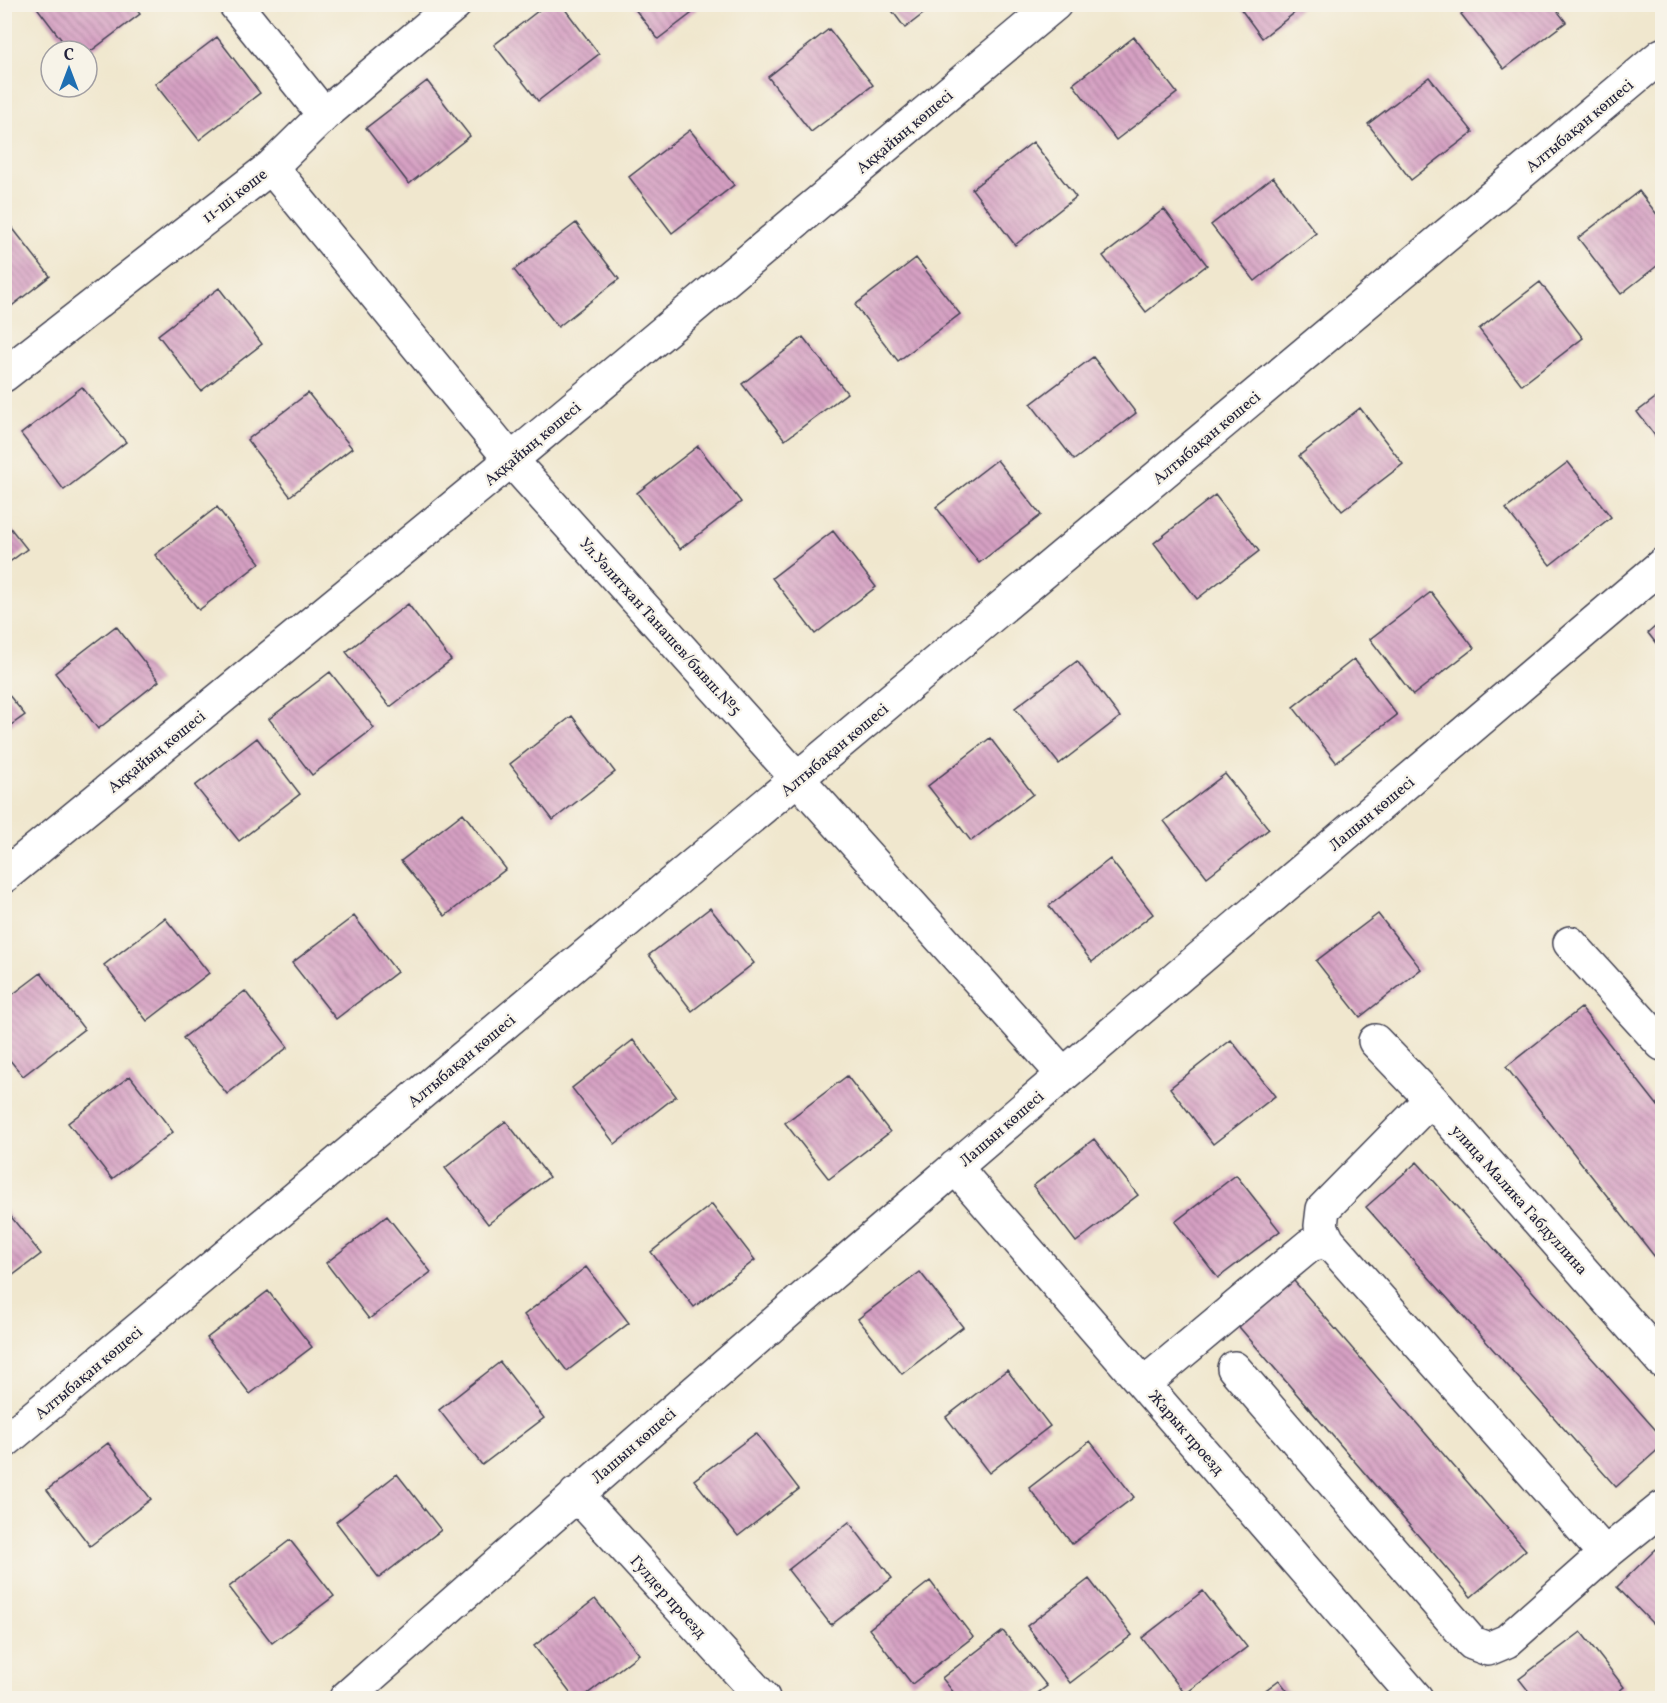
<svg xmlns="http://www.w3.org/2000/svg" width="1667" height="1703" font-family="Vollkorn,serif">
<defs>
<pattern id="building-back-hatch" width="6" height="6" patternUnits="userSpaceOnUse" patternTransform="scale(1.5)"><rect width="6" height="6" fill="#d6a0c3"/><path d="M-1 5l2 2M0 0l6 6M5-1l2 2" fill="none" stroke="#ad82a0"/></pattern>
</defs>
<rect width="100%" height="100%" fill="#f7f3e8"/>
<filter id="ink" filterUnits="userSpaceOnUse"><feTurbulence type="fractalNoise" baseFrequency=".0167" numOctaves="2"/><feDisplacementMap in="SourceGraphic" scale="12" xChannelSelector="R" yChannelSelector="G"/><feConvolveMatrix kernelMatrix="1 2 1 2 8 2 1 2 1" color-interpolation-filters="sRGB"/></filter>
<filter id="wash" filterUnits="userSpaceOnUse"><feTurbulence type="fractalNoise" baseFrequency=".008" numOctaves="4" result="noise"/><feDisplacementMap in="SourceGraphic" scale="24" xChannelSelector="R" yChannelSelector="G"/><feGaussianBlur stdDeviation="1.35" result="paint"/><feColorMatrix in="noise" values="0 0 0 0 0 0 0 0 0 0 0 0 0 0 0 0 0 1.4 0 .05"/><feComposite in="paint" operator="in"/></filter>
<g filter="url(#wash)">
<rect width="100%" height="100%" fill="#f0e7ce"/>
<g id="blocks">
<path fill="url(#building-back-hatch)" d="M132 4 140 14 87 54V51H70L35 5Z
M547 4H561L599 54 538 101 494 45Z
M631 4H704L658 39Z
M887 4H936L905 28Z
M1237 4H1306L1262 38Z
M1473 4H1552L1566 22 1504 69 1461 14Z
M829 29 873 85 811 132 768 77Z
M217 37 260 93 199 140 155 84Z
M1134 37 1177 93 1116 140 1073 84Z
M1429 77 1473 132 1411 180 1368 124Z
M427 81 470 136 409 184 366 128Z
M690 130 734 185 672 233 629 177Z
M1033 142 1076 197 1015 245 972 189Z
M1273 177 1316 233 1255 281 1211 225Z
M1639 191 1662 221V262L1621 294 1578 238Z
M1164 209 1207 265 1146 312 1103 256Z
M7 221 50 276 4 312V223Z
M576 223 619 279 558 327 514 270Z
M916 258 960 314 898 361 855 305Z
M1540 282 1583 338 1522 385 1479 329Z
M219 288 262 344 201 391 158 335Z
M803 337 847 393 785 440 742 384Z
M1093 357 1136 413 1074 460 1031 404Z
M82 387 126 442 64 490 21 434Z
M308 393 352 448 290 496 247 440Z
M1662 393V445L1637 412Z
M1360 408 1403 464 1342 511 1299 456Z
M698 446 741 502 680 549 637 493Z
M997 460 1041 515 979 563 936 507Z
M1568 462 1611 517 1550 565 1506 509Z
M1215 495 1259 551 1197 599 1154 543Z
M217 507 260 563 199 610 155 555Z
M4 520 27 549 4 566Z
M833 531 876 587 815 634 772 578Z
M1431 592 1474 648 1413 695 1370 639Z
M408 604 451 660 390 707 346 652Z
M1662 621V651L1648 633Z
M116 626 159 681 98 729 55 673Z
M1354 659 1397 715 1336 762 1293 707Z
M1077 661 1120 717 1059 764 1015 708Z
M330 672 374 728 312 775 269 719Z
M4 689 25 715 4 730Z
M572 716 615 772 553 820 510 764Z
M257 738 300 794 239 841 195 786Z
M990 738 1033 794 971 841 928 786Z
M1225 774 1269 829 1207 877 1164 821Z
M463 813 506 869 445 916 401 861Z
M1110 859 1153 914 1092 962 1049 906Z
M710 908 754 963 692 1011 649 955Z
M1378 914 1421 969 1360 1017 1316 961Z
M354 916 397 972 336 1019 292 963Z
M165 918 209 973 147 1021 104 965Z
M41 973 84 1029 23 1076 4 1053V1001Z
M245 991 288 1047 227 1094 183 1038Z
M1581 1008 1662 1111V1266L1506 1067Z
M633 1040 676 1096 615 1144 572 1088Z
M1231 1040 1275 1096 1213 1144 1170 1088Z
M130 1076 173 1132 112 1179 68 1123Z
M847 1076 890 1132 829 1179 785 1123Z
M506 1121 549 1177 488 1224 445 1168Z
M1094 1139 1138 1195 1076 1242 1033 1186Z
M1417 1162 1662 1437V1446L1616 1487 1366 1207Z
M1236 1175 1280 1231 1218 1278 1175 1222Z
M712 1204 755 1260 694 1307 651 1252Z
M4 1208 41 1254 4 1282Z
M387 1216 431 1272 369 1319 326 1263Z
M586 1267 629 1323 567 1371 524 1315Z
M920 1272 963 1327 902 1374 858 1319Z
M1288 1274 1526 1550 1471 1597 1234 1321Z
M268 1291 312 1347 250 1394 207 1338Z
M500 1362 544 1418 482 1465 439 1410Z
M1007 1370 1050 1426 989 1473 946 1417Z
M756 1433 799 1489 738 1536 694 1480Z
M1090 1441 1134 1497 1072 1544 1029 1488Z
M108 1443 151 1499 90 1546 47 1490Z
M397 1474 441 1530 379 1578 336 1522Z
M849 1522 892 1578 831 1625 788 1570Z
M290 1540 334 1596 272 1643 229 1587Z
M1656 1549 1662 1556V1615L1653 1624 1617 1587Z
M1089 1579 1132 1635 1070 1683 1027 1626Z
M930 1581 973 1637 912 1684 869 1629Z
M1203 1591 1247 1647 1185 1694 1142 1638Z
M595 1599 639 1654 582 1698H574L534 1646Z
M1003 1631 1047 1686 1031 1698H958L942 1678Z
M1581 1632 1624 1687 1610 1698H1534L1519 1679Z
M1279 1680 1293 1698H1255Z"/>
</g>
</g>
<g filter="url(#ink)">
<use href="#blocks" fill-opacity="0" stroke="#414051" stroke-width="1.5"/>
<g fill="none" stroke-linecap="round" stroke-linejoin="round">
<defs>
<path id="minor" d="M235 4 324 115
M271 167 511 460 1063 1074
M4 375 271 167 324 115 455 4
M4 876 511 460 1055 4
M1570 943 1662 1044
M1375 1041 1431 1099 1662 1361
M1431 1099 1323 1209 1321 1226 1328 1241 1605 1554 1662 1508
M955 1167 1416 1698
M1234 1368 1472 1643 1488 1649 1507 1641 1605 1554
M1145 1383 1310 1245 1328 1241
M4 1442 1662 55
M576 1494 763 1698
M346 1698C779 1314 1221 940 1662 565"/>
</defs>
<use href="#minor" stroke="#414051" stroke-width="36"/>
<use href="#minor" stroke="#fff" stroke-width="33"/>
</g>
</g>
<g text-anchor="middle" stroke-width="4.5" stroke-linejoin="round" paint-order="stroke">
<g font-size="16" fill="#22223b" stroke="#f7f3e8">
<text transform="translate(1579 125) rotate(-40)" y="6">Алтыбақан көшесі</text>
<text transform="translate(904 131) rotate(-40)" y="6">Аққайың көшесі</text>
<text transform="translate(234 195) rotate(-38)" y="6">11-ші көше</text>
<text transform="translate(1206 437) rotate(-40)" y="6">Алтыбақан көшесі</text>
<text transform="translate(532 443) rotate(-40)" y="6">Аққайың көшесі</text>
<text transform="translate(661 626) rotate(48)" y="6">Ул.Уәлитхан Танашев/бывш.№5</text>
<text transform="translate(834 749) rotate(-40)" y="6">Алтыбақан көшесі</text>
<text transform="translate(156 751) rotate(-39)" y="6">Аққайың көшесі</text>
<text transform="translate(1371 813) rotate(-40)" y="6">Лашын көшесі</text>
<text transform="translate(461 1060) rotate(-40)" y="6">Алтыбақан көшесі</text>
<text transform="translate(1001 1128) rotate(-41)" y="6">Лашын көшесі</text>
<text transform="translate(1520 1199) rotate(48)" y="6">улица Малика Габдуллина</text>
<text transform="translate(88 1372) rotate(-40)" y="6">Алтыбақан көшесі</text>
<text transform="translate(1187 1432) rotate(49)" y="6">Жарык проезд</text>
<text transform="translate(633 1445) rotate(-41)" y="6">Лашын көшесі</text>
<text transform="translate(669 1596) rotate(48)" y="6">Гулдер проезд</text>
</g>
</g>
<rect width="1667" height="1703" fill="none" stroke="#f7f3e8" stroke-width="24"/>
<g transform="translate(69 69)"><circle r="28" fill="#f7f3e8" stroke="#a29fa3" stroke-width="1.5"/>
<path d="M0-4.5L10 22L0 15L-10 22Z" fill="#1f6fb2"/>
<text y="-9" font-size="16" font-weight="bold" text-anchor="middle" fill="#22223b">С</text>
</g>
</svg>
